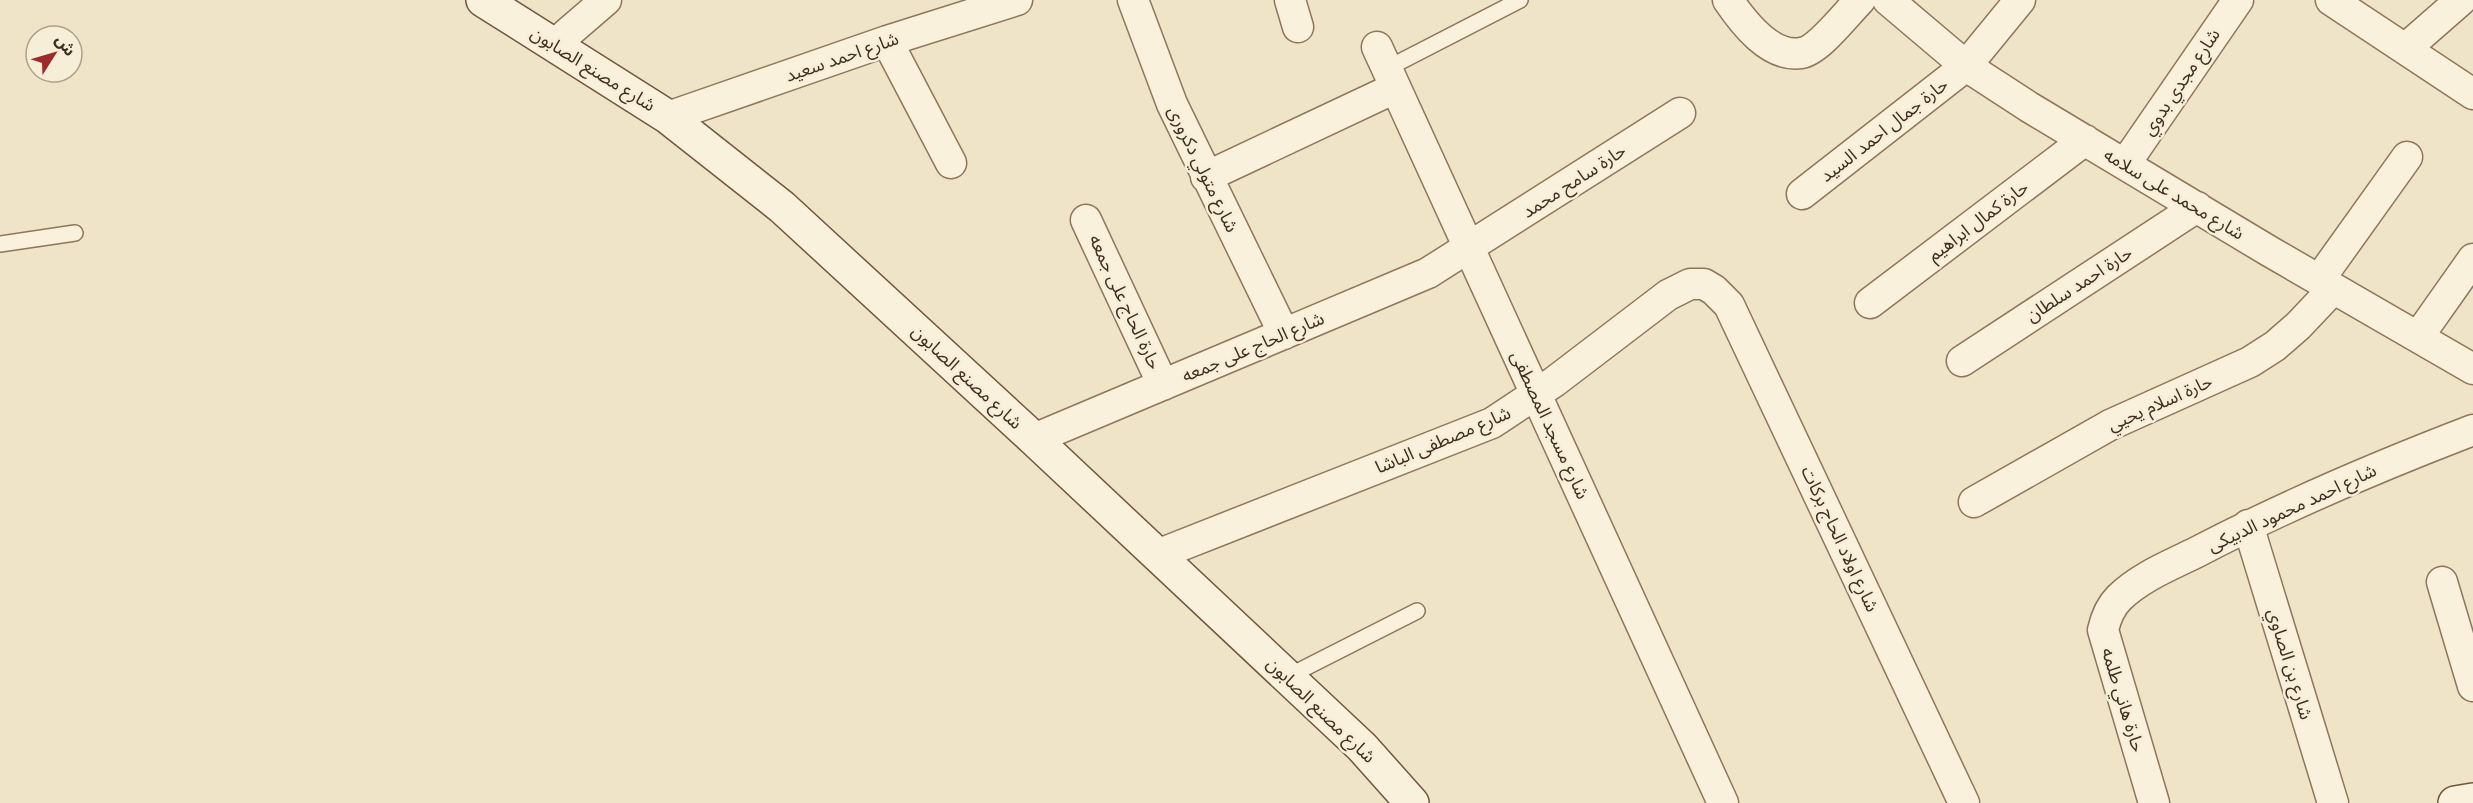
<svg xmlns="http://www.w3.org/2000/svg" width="2473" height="803" font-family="'PT Serif','Noto Sans Arabic',serif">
<rect width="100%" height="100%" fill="#f0e4c8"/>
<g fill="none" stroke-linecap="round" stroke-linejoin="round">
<defs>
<path id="lane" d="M1386 69 1520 0
M0 244 75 233
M1287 677 1417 611"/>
<path id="street" d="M1133 0 1172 104 1284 334
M1290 0 1298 27
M1728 0C1743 22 1770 58 1801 53 1818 51 1847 13 1860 0
M1888 0 1966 66 2029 107 2269 251 2473 369
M2331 0 2473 94
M887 41 951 163
M555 44 606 0
M1377 47 1723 803
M2405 49 2461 0
M668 117 887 41 1017 0
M2125 164 2238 0
M1206 177 1395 88
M1802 194 1966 66 2020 0
M1086 220 1163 385
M2319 280 2407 157
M1870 303 2085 140
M2418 337 2473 259
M1962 361 2197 207
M1034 439 1428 273 1680 113
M1974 502 2110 425 2250 362 2275 346 2298 326 2333 289
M2248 525 2333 803
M1157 555 1492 423 1554 382 1668 295 1690 284H1704L1714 290 1729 305 1964 803
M2442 582 2473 686
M2154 803 2103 630C2106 617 2110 607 2119 598 2140 577 2171 565 2197 552 2287 505 2379 466 2473 430"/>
<path id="secondary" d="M483 0 668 117 782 207 1034 439 1362 747 1412 803
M2455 803 2473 800"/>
</defs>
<use href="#lane" stroke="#8d765c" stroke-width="18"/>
<use href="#street" stroke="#8d765c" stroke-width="33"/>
<use href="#secondary" stroke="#6f573f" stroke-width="36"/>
<use href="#lane" stroke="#faf1dc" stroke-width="15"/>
<use href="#street" stroke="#faf1dc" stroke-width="30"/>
<use href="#secondary" stroke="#faf1dc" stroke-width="33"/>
</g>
<g text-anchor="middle" stroke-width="5" stroke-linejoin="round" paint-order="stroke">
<g font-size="18" fill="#3d2e20" stroke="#f7eed8">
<text transform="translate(842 57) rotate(-19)" y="6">شارع احمد سعيد</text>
<text transform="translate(593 69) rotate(32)" y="6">شارع مصنع الصابون</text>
<text transform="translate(2181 82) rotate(-56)" y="6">شارع مجدي بدوي</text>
<text transform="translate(1884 130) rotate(-38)" y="6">حارة جمال احمد السيد</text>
<text transform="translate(1203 169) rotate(64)" y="6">شارع متولي دكرورى</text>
<text transform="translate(1574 181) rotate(-33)" y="6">حارة سامح محمد</text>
<text transform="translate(2174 194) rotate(31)" y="6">شارع محمد على سلامه</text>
<text transform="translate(1978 221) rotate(-37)" y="6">حارة كمال ابراهيم</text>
<text transform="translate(2079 284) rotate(-33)" y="6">حارة احمد سلطان</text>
<text transform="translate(1125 302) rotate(65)" y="6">حارة الحاج على جمعه</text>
<text transform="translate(1253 347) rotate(-23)" y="6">شارع الحاج على جمعه</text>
<text transform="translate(967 377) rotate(43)" y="6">شارع مصنع الصابون</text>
<text transform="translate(2160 403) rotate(-24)" y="6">حارة اسلام يحيي</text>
<text transform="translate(1550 425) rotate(65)" y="6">شارع مسجد المصطفى</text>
<text transform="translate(1443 440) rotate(-23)" y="6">شارع مصطفى الباشا</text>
<text transform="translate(2292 508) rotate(-25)" y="6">شارع احمد محمود الدبيكى</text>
<text transform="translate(1840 539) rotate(65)" y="6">شارع اولاد الحاج بركات</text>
<text transform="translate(2290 664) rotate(73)" y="6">شارع بن الصاوي</text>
<text transform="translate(2123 700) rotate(73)" y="6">حارة هاني طلمه</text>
<text transform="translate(1321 710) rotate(44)" y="6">شارع مصنع الصابون</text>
</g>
</g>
<g transform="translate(54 54) rotate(53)"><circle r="28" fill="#f7eed8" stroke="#ada18e" stroke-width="1.5"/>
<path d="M0-4.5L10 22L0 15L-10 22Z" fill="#9e2a2b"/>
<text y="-9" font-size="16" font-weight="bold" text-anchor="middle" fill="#3d2e20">ش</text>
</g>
</svg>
